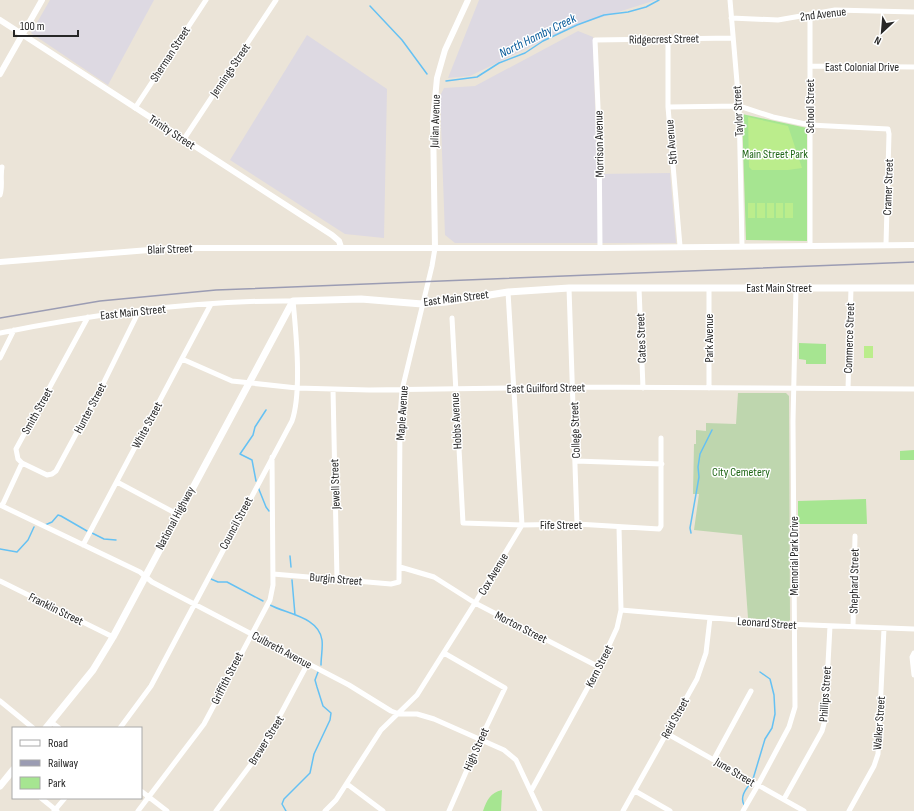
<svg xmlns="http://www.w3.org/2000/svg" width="914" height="811" font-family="'Sofia Sans Condensed',sans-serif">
<rect width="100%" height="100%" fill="#ebe4d8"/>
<path fill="#ddd9e2" d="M50 0H154L108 85 31 33Z
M479 0H656L568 28 470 76 448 78Z
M578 31 593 37 597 174 670 173 676 243H455L445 235 441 125V94L444 88 475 86Z
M307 35 387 89 384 238 345 234 230 160Z"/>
<path fill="#a6e591" d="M742 114 807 128V241L746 240Z
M799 343 826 344V364H806V360L799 359Z
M914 450V460H900V451Z
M866 499 867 524H798V501Z
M502 790 501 811H483C487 800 490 793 502 790Z"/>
<path fill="#bed6ae" d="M738 393H786L789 396 790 620 788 622 748 618 742 535 694 530 699 494H693L694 444H696V430L706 431V423L736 424Z"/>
<path fill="#bbed8c" d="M748 117 788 126 802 168 788 170H752L749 167Z
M748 203H755V218H748Z
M757 203H765V218H757Z
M767 203H774V218H767Z
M776 203H783V218H776Z
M785 203H793V218H785Z
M864 346H873V358H864Z"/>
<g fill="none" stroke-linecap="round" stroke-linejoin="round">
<path stroke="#65c1f3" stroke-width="1.5" d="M370 6 402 40 427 74
M446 81 477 77 499 63 525 53 543 41 577 25 604 15 628 12 646 7 659 0
M256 481 252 460 240 454 253 435 255 427 266 410
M258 487 266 507 269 511
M45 525 52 522 58 515 61 516 87 531
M92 533 104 539 116 540
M691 533 690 528 699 477 698 467 700 454 712 430
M0 549 17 552 28 540 34 527
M290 556 291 567
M211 579 218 582H227L263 601
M292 580 295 615
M270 605C287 614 319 617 322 640 323 648 321 657 321 665
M753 779 765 739 772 728 775 714 774 695 770 679 760 672
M744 805C740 797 745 790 750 784
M286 811 282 804 284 799 310 773 314 754 330 720 331 713 323 706 317 687 315 680 318 672"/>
<path stroke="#fff" stroke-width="5" d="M730 0 739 106 742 246
M731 18 778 20 835 10 914 12
M668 39V107L680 246
M810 66 914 67
M668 107 739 106 773 117 810 125 888 129 889 134 886 244
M135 108 206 0
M184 139 276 0
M0 195C3 186 0 177 2 167
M810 246V14
M600 248 599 129 595 40 733 38
M569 288 577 524
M639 288 643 388
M88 317 16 449 18 459 22 463 47 475 52 474 56 471 102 386 139 311
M452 318 463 523 522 525 577 524 659 529 661 526V438
M0 333C96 314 195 300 293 301 296 332 302 392 292 421L151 686 120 728
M0 358 14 330
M182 359 232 381 297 388 369 390 573 387 914 389
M709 388V288
M333 389 337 579
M848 389 851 288
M576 461 662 464
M117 482 177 514
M0 505 140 572 152 582 349 685 391 711 399 714H417L434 719 504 750 516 760 540 811
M2 506 22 463
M83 545 211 304
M400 567 434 577 475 603 599 667
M273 574 391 584 399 582 400 418 402 390 432 266 435 248
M0 581 113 637
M621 610 785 624 914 629
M853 627 855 536
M444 653 505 688 480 740 449 811
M914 653 912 657 914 675
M0 701 33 728
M51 722 59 728
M666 733 804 811
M714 759 751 691
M347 784 383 811
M141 791 167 811
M531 791 599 667 617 628 621 610 619 527
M635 791 670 811
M41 798 57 811
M784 799 822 731 825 720 830 626
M54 811 65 798
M138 811 204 724 270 600 273 585 272 457
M216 811 261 751 308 663
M325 811 336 800 381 730 417 695 475 603 522 525 508 292
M623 811 697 679 706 653 710 618
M743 811 758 785 789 727 795 707 793 421 796 288
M849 811 874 766 878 754 884 628"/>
<path stroke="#fff" stroke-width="6" d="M0 20 332 235 339 241 341 247
M0 74 42 0
M435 248 433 120 437 78 445 50 468 0
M0 262 174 248H600L914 245"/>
<path stroke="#fff" stroke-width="7" d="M46 728 93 670 113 637 293 301 361 299 422 304 446 302 508 292 569 288H914
M0 786 13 770"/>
<path stroke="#9b9cb3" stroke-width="1.5" d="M0 318 100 301 216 290 914 262"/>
</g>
<g text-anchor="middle" stroke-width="3" stroke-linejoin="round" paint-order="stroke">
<g font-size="12" fill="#272727" stroke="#fff">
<text transform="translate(823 14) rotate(-7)" y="4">2nd Avenue</text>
<text transform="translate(664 39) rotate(-1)" y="4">Ridgecrest Street</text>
<text transform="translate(170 54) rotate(-57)" y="4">Sherman Street</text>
<text x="862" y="71">East Colonial Drive</text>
<text transform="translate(230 70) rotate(-56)" y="4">Jennings Street</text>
<text transform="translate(810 106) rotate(-90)" y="4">School Street</text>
<text transform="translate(738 111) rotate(-93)" y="4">Taylor Street</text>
<text transform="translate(435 121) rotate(-88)" y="4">Julian Avenue</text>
<text transform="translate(172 132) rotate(33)" y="4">Trinity Street</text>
<text transform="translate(671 142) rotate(-95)" y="4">5th Avenue</text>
<text transform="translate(599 144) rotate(-91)" y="4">Morrison Avenue</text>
<text transform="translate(888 187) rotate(-88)" y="4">Cramer Street</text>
<text transform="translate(170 249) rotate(-2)" y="4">Blair Street</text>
<text x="779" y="292">East Main Street</text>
<text transform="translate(456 298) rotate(-7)" y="4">East Main Street</text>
<text transform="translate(133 312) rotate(-6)" y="4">East Main Street</text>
<text transform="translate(641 338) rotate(-92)" y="4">Cates Street</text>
<text transform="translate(709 338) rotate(-90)" y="4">Park Avenue</text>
<text transform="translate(849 338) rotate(-88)" y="4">Commerce Street</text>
<text transform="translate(546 388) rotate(-1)" y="4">East Guilford Street</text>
<text transform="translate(90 408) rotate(-62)" y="4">Hunter Street</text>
<text transform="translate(37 411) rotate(-61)" y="4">Smith Street</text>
<text transform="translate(402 413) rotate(-86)" y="4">Maple Avenue</text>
<text transform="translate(456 421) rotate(-93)" y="4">Hobbs Avenue</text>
<text transform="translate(147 425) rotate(-62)" y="4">White Street</text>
<text transform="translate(575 430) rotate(-92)" y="4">College Street</text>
<text transform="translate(335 484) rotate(-92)" y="4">Jewell Street</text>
<text transform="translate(175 518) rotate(-62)" y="4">National Highway</text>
<text transform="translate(236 523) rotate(-62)" y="4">Council Street</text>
<text x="561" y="529">Fife Street</text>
<text transform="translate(794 556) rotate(-90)" y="4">Memorial Park Drive</text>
<text transform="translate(493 574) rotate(-59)" y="4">Cox Avenue</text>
<text transform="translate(336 579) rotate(5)" y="4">Burgin Street</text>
<text transform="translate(854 581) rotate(-89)" y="4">Shephard Street</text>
<text transform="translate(56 609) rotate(26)" y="4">Franklin Street</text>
<text transform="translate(767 623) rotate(4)" y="4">Leonard Street</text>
<text transform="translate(521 627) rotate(27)" y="4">Morton Street</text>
<text transform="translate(282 650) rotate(28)" y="4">Culbreth Avenue</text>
<text transform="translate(599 666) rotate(-63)" y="4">Kern Street</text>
<text transform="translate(227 678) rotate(-63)" y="4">Griffith Street</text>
<text transform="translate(825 694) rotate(-86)" y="4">Phillips Street</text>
<text transform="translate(675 718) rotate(-61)" y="4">Reid Street</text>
<text transform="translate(879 723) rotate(-86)" y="4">Walker Street</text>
<text transform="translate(266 740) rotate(-58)" y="4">Brewer Street</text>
<text transform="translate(476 749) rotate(-66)" y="4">High Street</text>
<text transform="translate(735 772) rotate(31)" y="4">June Street</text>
</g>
<g font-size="12" fill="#1f6616" stroke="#fff">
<text x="775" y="158">Main Street Park</text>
<text x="741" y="476">City Cemetery</text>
</g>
<g font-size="13" font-style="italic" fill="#085b9b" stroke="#fff">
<text transform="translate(537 35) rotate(-26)" y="5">North Hamby Creek</text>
</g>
</g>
<rect x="12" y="727" width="130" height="72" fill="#ffffff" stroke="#a9a9a9"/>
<rect x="20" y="740" width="20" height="6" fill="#ffffff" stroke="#a9a9a9"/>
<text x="48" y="747" font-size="12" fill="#272727">Road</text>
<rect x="20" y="760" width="20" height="6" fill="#9b9cb3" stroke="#a9a9a9"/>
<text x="48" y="767" font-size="12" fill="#272727">Railway</text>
<rect x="20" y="777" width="20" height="12" fill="#a6e591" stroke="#a9a9a9"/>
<text x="48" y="787" font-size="12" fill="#272727">Park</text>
<g transform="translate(882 32) rotate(206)" stroke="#ffffff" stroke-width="3" paint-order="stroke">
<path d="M0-3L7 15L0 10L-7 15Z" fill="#272727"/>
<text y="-6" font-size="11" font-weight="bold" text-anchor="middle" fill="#272727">N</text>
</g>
<path d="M14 30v6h64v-6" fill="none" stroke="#272727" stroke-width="2"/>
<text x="20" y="30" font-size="12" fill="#272727" stroke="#ffffff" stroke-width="3" paint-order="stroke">100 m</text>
</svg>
